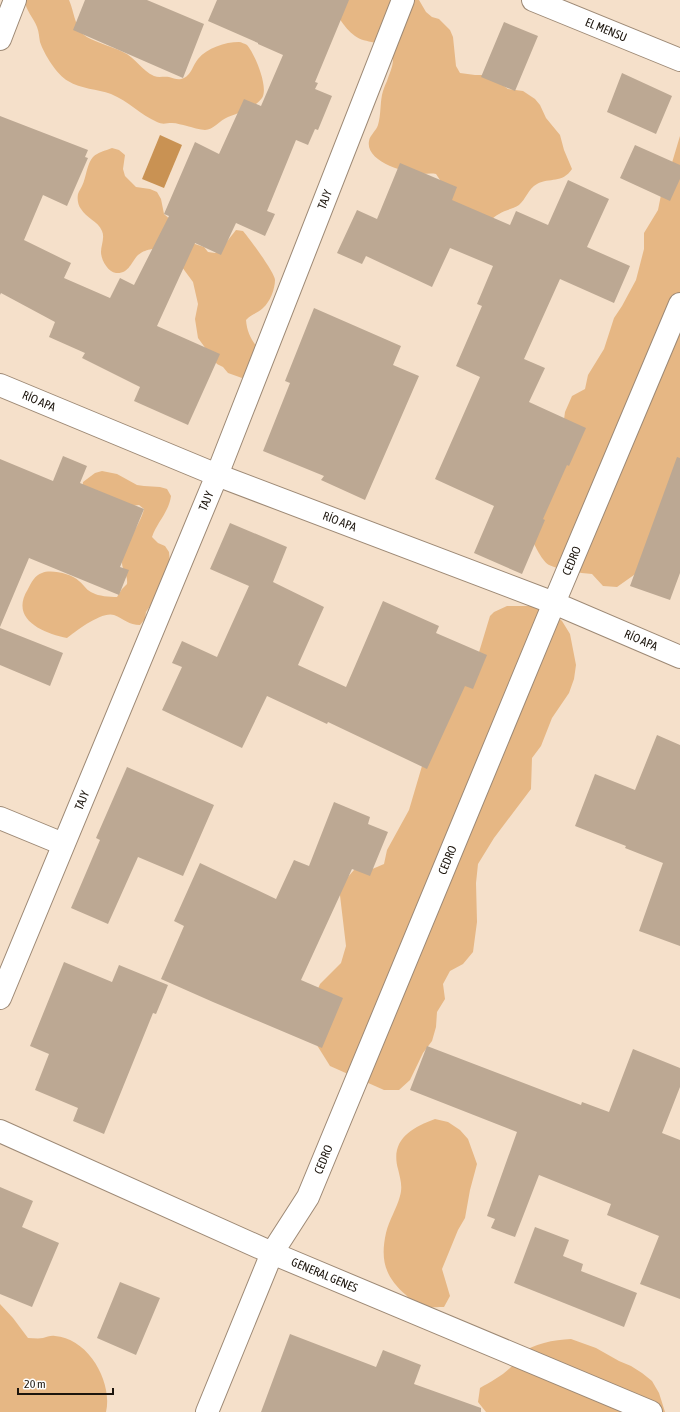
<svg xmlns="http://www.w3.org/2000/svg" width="680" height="1412" font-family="'Asap Condensed',sans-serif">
<rect width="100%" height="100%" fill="#f5e0ca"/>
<path fill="#e6b784" d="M25 0H69C74 11 74 23 82 33 87 40 114 47 123 52 135 57 142 71 154 76 159 78 164 76 169 77 174 78 178 81 184 78 191 75 193 65 198 59 207 48 225 42 239 42 241 42 245 44 247 45 255 54 269 88 262 98 255 108 239 113 228 117 220 120 213 130 205 130 201 130 191 127 187 126 182 125 177 123 172 123 166 123 163 125 157 122 141 115 128 101 111 94 97 89 81 89 68 81 57 75 44 54 40 42 39 37 39 32 37 27 34 18 25 10 25 0Z
M328 0H419L426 12 432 17 439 19 450 30 453 37 456 66 460 73 475 75H489L508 89 523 91 535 99 540 105 546 118 560 135 564 150 572 169C562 184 550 177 537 184 528 189 526 199 519 205 513 209 505 210 499 214 493 217 488 223 483 228L454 206 448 192 436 174C431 173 426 174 421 174 406 173 365 162 369 141 370 135 376 131 378 125 381 115 380 105 382 95 383 90 385 85 387 81 390 72 396 61 391 52 384 40 365 44 355 36 343 27 336 13 328 0Z
M680 136V501L641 570 617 587 603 586 592 574C580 573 560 570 549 565 539 559 530 534 525 524L561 442 565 412 572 396 585 389 588 375 604 349 614 318 622 306 636 280 644 249V233L658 210 664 180 671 166Z
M112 148 119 150 125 155 123 169 125 176 136 187 150 189 157 192 161 199 164 214 191 238 195 244 204 247 208 252 215 253 221 249 236 230 243 231C249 238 275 273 275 280 275 289 270 302 263 308 257 314 252 313 246 320 247 333 252 341 260 351L249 376 242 378 228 373 223 367 217 364 198 338 195 319 198 304 193 282 179 263 152 249C147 250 143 251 138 255 131 262 129 274 116 273 108 272 101 260 101 252 101 245 105 238 102 231 98 221 86 218 81 209 78 205 77 199 78 194 79 191 81 188 82 186 86 178 87 163 93 157 98 152 105 151 112 148Z
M102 471 117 474 137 485 144 486 160 487 167 489 171 496C169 512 157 522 152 537L158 543 165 546 169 552 171 574 146 612 145 619 140 625C129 625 124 619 114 615 102 611 76 631 67 638 43 633 9 619 28 589 31 583 35 575 42 573 51 569 72 574 79 581 84 585 87 591 93 593 98 596 110 597 117 597L122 589 127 584C128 574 122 570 122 563 123 545 140 526 144 509L139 505 131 506 82 489 83 482 95 473Z
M507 606H536L550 610 562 621 570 634 576 665 574 679 569 693 552 718 541 746 532 758 531 789 494 838 478 864 476 883 477 922 473 952 463 964 450 971 443 984 445 999 437 1012 436 1027 432 1041 423 1053 410 1080 399 1090H384L330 1066 315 1042 314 998 320 984 341 963 346 946 339 887 354 870H370L384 864 387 850 409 810 422 766 456 697 473 672 490 616 494 612Z
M435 1119 448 1122 460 1130 468 1139 477 1164 470 1190 465 1218 458 1230 442 1269 450 1296 444 1307C438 1307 422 1308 417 1305 413 1304 409 1298 406 1295 385 1277 380 1260 386 1233 389 1220 397 1208 400 1196 403 1186 400 1178 398 1169 390 1140 411 1128 435 1119Z
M0 1304 13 1318 28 1338C33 1338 38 1339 43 1338 47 1337 51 1335 55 1336 88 1338 113 1382 106 1412H0Z
M571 1339 596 1348 619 1361 631 1366 642 1373 652 1381 659 1393 665 1412H486L478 1402 480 1388C490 1382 502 1376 511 1367 515 1364 516 1358 520 1355 533 1343 554 1340 571 1339Z"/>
<path fill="#c99253" d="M160 135 182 145 164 188 142 179Z"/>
<path fill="#bca893" d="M85 0H147L204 24 183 78 73 30Z
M217 0H349L315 82 318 83 315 89 332 96 318 130 315 129 308 145 296 140 267 211 275 214 265 236 236 223 221 255 195 243 157 326 220 354 188 425 134 401 140 387 82 358 85 353 49 337 55 322 1 293 0 295V116L88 150 85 157 88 158 67 206 43 195 24 240 71 263 64 278 110 298 120 278 134 285 169 216 164 214 195 142 219 154 244 99 261 106 283 55 258 44V43L208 21Z
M504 22 538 36 515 91 481 77Z
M622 73 672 96 656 134 607 112Z
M635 145 680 165V179L670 201 620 178Z
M400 163 457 187 452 200 510 225 516 211 548 225 568 180 609 199 587 247 630 266 614 303 560 279 524 359 545 368 529 402 586 428 569 466 567 465 543 519 545 520 522 574 474 553 494 506 435 479 480 377 456 366 482 306 477 304 493 266 450 248 432 287 366 256 362 264 337 253 357 210 377 219Z
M314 308 401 346 393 365 419 376 365 500 321 480 324 476 263 451 290 383 285 381Z
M63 456 87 466 80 483 144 509 120 567 129 570 119 595 29 558 0 627V459L53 481Z
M677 457 680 458V573L670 600 630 586Z
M230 523 287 547 273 582 324 607 298 665 346 687 383 601 439 626 436 633 487 655 473 689 465 686 427 769 328 722 327 724 267 696 242 748 162 710 182 667 172 663 182 641 217 657 249 586 210 569Z
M0 628 63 653 50 686 0 665Z
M657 735 680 745V946L639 931 663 863 625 848 626 846 575 826 595 774 635 790Z
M127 767 214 805 183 876 138 857 108 924 71 908 100 840 96 838Z
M334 802 370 817 368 824 388 832 370 876 352 869 301 980 343 998 322 1048 213 1002 161 979 184 926 174 921 200 863 276 899 294 860 309 866Z
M64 962 112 982 119 965 168 985 156 1014 153 1013 104 1134 73 1121 78 1108 35 1090 49 1054 30 1046Z
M427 1046 581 1105 582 1102 609 1112 633 1049 680 1068V1087L662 1133 680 1140V1299L640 1284 659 1236 607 1215 611 1204 539 1175 515 1237 491 1228 495 1219 487 1216 517 1132 410 1090Z
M0 1187 33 1201 22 1227 59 1243 32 1307 0 1294Z
M535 1227 569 1240 563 1256 583 1264 581 1271 637 1293 624 1327 514 1283Z
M120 1282 160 1298 136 1355 97 1338Z
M290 1334 376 1367 383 1350 421 1365 414 1384 481 1408V1412H261Z"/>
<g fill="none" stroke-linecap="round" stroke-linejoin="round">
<defs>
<g id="minor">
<path id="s1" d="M533 0 680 60"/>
<path d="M0 39 15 0"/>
<path id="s2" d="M0 385 217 475 554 603 680 657"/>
<path d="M0 818 63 844"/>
<path id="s3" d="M0 998 217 475 403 0"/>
<path id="s4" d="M0 1131 272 1253 651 1412"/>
<path id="s5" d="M207 1412 272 1253 308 1197 554 603 680 304"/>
</g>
</defs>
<use href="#minor" stroke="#9d8975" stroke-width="24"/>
<use href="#minor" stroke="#fff" stroke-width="22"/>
</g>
<g text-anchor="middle" stroke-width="3" stroke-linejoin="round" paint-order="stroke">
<g font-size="12" fill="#1c150d" stroke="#fff">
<text dy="4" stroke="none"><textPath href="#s1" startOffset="79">EL MENSU</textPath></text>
<text dy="4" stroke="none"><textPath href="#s3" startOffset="862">TAJY</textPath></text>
<text dy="4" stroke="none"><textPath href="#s2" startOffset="42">RÍO APA</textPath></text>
<text dy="4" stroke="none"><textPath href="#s3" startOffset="538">TAJY</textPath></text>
<text dy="4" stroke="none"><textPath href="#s2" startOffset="366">RÍO APA</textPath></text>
<text dy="4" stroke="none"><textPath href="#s5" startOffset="927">CEDRO</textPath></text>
<text dy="4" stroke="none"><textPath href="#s2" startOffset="690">RÍO APA</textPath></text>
<text dy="4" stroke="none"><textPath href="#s3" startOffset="214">TAJY</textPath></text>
<text dy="4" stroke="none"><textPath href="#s5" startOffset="603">CEDRO</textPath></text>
<text dy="4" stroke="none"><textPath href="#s5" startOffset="279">CEDRO</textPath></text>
<text dy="4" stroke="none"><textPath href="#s4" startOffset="355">GENERAL GENES</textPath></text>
</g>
</g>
<path d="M18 1388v6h95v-6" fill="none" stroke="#1c150d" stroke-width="2"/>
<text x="24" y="1388" font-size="12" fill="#1c150d" stroke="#ffffff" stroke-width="3" paint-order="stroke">20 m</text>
</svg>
